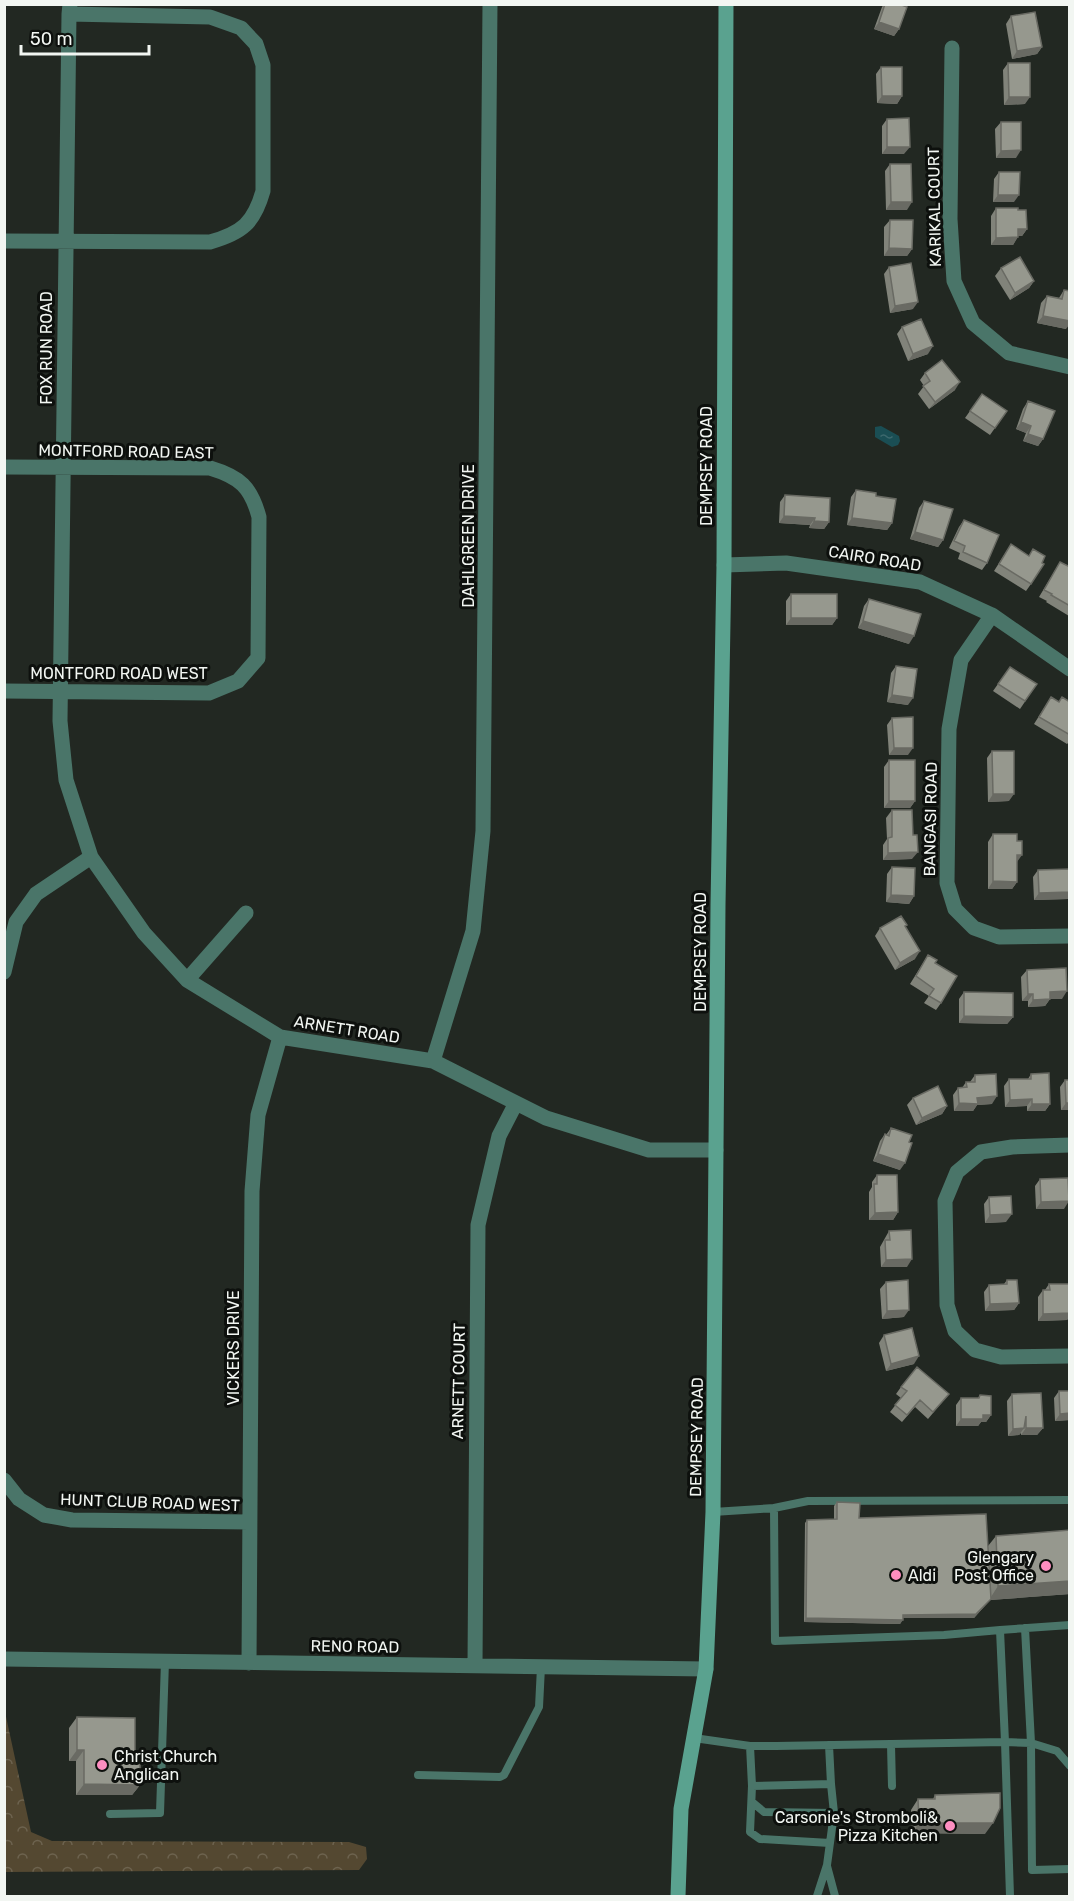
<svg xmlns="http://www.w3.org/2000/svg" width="1074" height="1901" font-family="Rubik,sans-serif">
<defs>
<pattern id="forest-crowns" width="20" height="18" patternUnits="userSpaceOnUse" patternTransform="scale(1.5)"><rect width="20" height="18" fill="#544831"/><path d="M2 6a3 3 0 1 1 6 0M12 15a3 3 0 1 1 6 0" fill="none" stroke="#6d634f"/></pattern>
<pattern id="water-ripples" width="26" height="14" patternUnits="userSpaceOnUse" patternTransform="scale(1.5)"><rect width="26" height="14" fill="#1a4e54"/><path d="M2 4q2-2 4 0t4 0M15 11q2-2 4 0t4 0" fill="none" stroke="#3c686d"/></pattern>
</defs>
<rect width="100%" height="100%" fill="#222822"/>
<path fill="url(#forest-crowns)" d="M5 1712 31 1832 52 1841 349 1842 366 1847 367 1859 359 1870 5 1872Z"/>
<path fill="url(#water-ripples)" d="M881 426 899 436 900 441 898 445 892 447 875 437V427Z"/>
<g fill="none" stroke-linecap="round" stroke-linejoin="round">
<path stroke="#4a7569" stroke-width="8" d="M713 1512 774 1508
M1070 1625 1000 1630 1005 1742 1031 1743 1057 1751 1070 1766
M1025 1628 1031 1743 1032 1870 1070 1869
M1000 1630 944 1635 775 1641 774 1508 808 1501 1070 1500
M694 1738 750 1746H776L1005 1742 1010 1896
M829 1745 831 1784
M891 1745 892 1786
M750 1746 752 1786 831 1784 834 1813 827 1865 817 1896
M418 1775 500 1777 504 1775 539 1707 541 1667
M752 1786 750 1832 760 1839 830 1843
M752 1802 764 1812 834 1813
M110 1814 160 1813 165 1661
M827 1866 835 1896"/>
<path stroke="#4a7569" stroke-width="15" d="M70 4 69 14 60 721 66 780 91 857 144 933 187 980 280 1037 433 1061 546 1118 649 1150H716
M952 48 950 219 954 281 973 323 1009 353 1070 367
M4 241 210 242C242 233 254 223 263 191V65L256 44 241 28 210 17 69 14
M4 467 210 468C240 477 251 487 259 517L258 658 238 681 209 693 4 691
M724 565 786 563 920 582 992 615 1070 669
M992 615 961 660 949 729 947 883 955 909 974 928 999 937 1070 936
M4 972 16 922 36 894 91 857
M187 980 246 913
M433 1061 473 931 483 831 490 4
M1070 1145 1012 1147 981 1152 957 1172 945 1201 947 1305 955 1331 975 1350 1001 1357 1070 1356
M4 1480 19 1499 44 1515 72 1520 249 1522
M4 1659 706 1669
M249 1663 252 1191 258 1115 280 1037
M475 1666 478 1225 499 1136 516 1103"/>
<path stroke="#5aa28f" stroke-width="15" d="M678 1896 681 1809 706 1669 713 1512 718 905 724 565 726 4"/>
</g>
<path fill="#81837a" d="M884 4H899V29L894 36 874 29 882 7Z
M1011 16 1042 47 1037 54 1012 59 1006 24Z
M1008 63 1025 104 1004 105 1003 70Z
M881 67 902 96 897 104 877 103 876 74Z
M887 119 904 154H882V126Z
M1001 122 1016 158H996L995 129Z
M890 164 907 210H886L885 171Z
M999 172 1014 202H993L994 179Z
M996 208 1018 210 1027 229 1022 236H1018L1013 245H991V216Z
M890 220 912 249 907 256H884V227Z
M889 267 913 309 890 313 884 274Z
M1001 268 1034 281 1029 288 1010 300 995 276Z
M1064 290 1066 329 1037 323 1041 303 1047 296 1059 298Z
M902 327 928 354 908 361 897 334Z
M925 373 955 390 929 409 918 394 924 386 920 380Z
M982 394 1007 411 990 435 965 418Z
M1028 401 1043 439 1038 446 1023 441 1026 433 1016 429 1023 409Z
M856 490 876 496 892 523 887 530 847 525 851 497Z
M785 495 829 522 824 529 809 528 810 525 779 523 780 502Z
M924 501 943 540 938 547 910 539 919 508Z
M964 520 987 563 982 570 958 559 960 553 949 548 959 527Z
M1006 552 1042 563 1031 584 1026 591 994 571Z
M1060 562 1069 567 1070 565V614L1069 616 1046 602 1047 601 1039 597Z
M791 594 837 618 832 625H786V601Z
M869 599 909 644 858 628 864 606Z
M896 666 908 705 887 702 891 673Z
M1010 667 1037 684 1020 709 993 691Z
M1051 697 1058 702H1070V741L1067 744 1034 724Z
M892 718 908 755H889L887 725Z
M992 751 1009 801 988 802 987 758Z
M889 760 915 801 910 808H884V767Z
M892 810 912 859 883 860V845L887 839 886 818Z
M993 834 1017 841V882L1012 889H988V842Z
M892 867 914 896 909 904 886 902 887 874Z
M1070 869V897L1068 899 1034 900 1033 877 1038 870Z
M905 927 915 959 895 970 875 936 880 928Z
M928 955 935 963 941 1003 936 1010 924 1003 929 996 910 984Z
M1027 970 1062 999H1050L1045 1006 1028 1007V1001H1022L1021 977Z
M964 992 1013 1017 1007 1024 959 1023V999Z
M1031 1074 1050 1104 1045 1111H1027V1106L1005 1107 1004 1086 1009 1079H1028Z
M975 1075 992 1104 977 1105 973 1111H954L953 1095 958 1088H962L966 1082H970Z
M1065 1080H1070V1110H1061L1060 1087Z
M913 1098 947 1106 942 1114 916 1125 907 1105Z
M891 1128 900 1170 873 1161 880 1141 885 1134 886 1135Z
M877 1175 898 1212 893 1220H869V1192L872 1187V1182Z
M1040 1179 1064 1209H1036L1035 1186Z
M989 1197 1006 1222 985 1223 984 1204Z
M889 1231 907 1267H881L880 1247Z
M1007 1280 1019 1303 1014 1310 985 1311 984 1292 989 1285 1004 1284Z
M886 1282 904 1317 882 1319 880 1289Z
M1049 1284H1070V1316L1067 1320 1038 1321V1297L1043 1290H1045Z
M884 1335 914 1364 886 1371 879 1343Z
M901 1387 949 1394 928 1419 915 1407 902 1422 890 1412 901 1398 896 1394Z
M1059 1391 1070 1420 1055 1421 1054 1398Z
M1012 1394 1043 1428 1037 1435H1021V1433L1019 1435 1008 1436 1007 1401Z
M980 1395 991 1415 986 1422H981L978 1426H956V1405L961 1398H978Z
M837 1502 859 1518 988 1546 996 1536 1070 1530V1594L990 1600 974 1618H903L900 1624 804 1622 805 1523 807 1520 834 1519V1506Z
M77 1717 140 1785 132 1795H76V1761H69V1728Z
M935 1795 985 1834 912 1833 911 1810 918 1799H933Z"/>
<path fill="#696a63" d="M879 22 899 29 894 36 874 29Z
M1042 47 1037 54 1012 59 1017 51Z
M882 96H902L897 104 877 103Z
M1009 97H1030L1025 104 1004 105Z
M887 147H910L904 154H882Z
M1021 150 1016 158H996L1001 151Z
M998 195H1019L1014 202H993Z
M891 202H912L907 210H886Z
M1018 229H1027L1022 236H1013Z
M1018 237 1013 245H991L996 238Z
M889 248 912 249 907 256H884Z
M1034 281 1029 288 1010 300 1015 293Z
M918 302 913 309 890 313 895 306Z
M1043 316 1070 321V324L1066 329 1037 323Z
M933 346 928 354 908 361 913 354Z
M960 382 955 390 929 409 935 402Z
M1021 422 1031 426 1026 433 1016 429Z
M1028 434 1043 439 1038 446 1023 441Z
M784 516 815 518 810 525 779 523Z
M852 518 892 523 887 530 847 525Z
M814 521 829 522 824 529 809 528Z
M915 532 943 540 938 547 910 539Z
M791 618H837L832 625H786Z
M863 621 914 636 909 644 858 628Z
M892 695 913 698 908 705 887 702Z
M894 748H913L908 755H889Z
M993 794H1014L1009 801 988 802Z
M889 801H915L910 808H884Z
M918 852 912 859 883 860 888 853Z
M1017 855H1022L1017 862H1011Z
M993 881 1017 882 1012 889H988Z
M1070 892V897L1068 899 1034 900 1039 893Z
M891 895 914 896 909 904 886 902Z
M920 951 915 959 895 970 900 963Z
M1067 991 1062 999H1050L1045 1006 1028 1007 1033 1000 1050 992Z
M1028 994H1033L1028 1001H1022Z
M964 1016 1013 1017 1007 1024 959 1023Z
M997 1096 992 1104 977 1105 973 1111H954L959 1103 977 1098Z
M1032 1099 1027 1106 1005 1107 1010 1100Z
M1066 1103H1070V1110H1061Z
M1032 1104H1050L1045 1111H1027Z
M947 1106 942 1114 916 1125 922 1118Z
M878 1154 905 1163 900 1170 873 1161Z
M1069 1201 1064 1209H1036L1041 1202Z
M898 1212 893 1220H869L875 1213Z
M1012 1214 1006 1222 985 1223 990 1215Z
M912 1259 907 1267H881L886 1260Z
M1019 1303 1014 1310 985 1311 990 1304Z
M909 1310 904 1317 882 1319 887 1311Z
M1070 1313V1316L1067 1320 1038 1321 1043 1314Z
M919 1356 914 1364 886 1371 891 1364Z
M1070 1413V1420L1055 1421 1060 1414Z
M983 1415H991L986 1422H981L978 1426H956L961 1419Z
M1024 1428 1019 1435 1008 1436 1013 1429Z
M1026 1428H1043L1037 1435H1021Z
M1070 1581V1594L990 1600 974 1618H901L903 1615 989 1600 998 1586Z
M806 1618 903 1620 900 1624 804 1622Z
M77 1750H84L76 1761H69Z
M84 1784 140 1785 132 1795H76Z
M919 1823H993L985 1834 912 1833Z"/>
<path fill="#96988e" stroke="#696a63" stroke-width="1.5" d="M885 4H899L907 7 899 29 879 22Z
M1035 12 1042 47 1017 51 1011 16Z
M1008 63H1030V97H1009Z
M881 67H902V96H882Z
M909 118 910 147H887V119Z
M1001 122H1021V150L1001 151Z
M890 164H911L912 202H891Z
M999 172H1020L1019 195H998Z
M996 208H1018V210H1026L1027 229H1018V237L996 238Z
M890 220H913L912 249 889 248Z
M1020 257 1034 281 1015 293 1001 268Z
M911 263 918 302 895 306 889 267Z
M1064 290 1070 291V321L1043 316 1047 296 1062 299Z
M921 319 933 346 913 354 902 327Z
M942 360 960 382 935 402 923 386 930 381 925 373Z
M982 394 1007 411 995 428 970 411Z
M1028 401 1055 411 1043 439 1028 434 1031 426 1021 422Z
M856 490 876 493V496L896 499 892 523 852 518Z
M785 495 830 498 829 522 814 521 815 518 784 516Z
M924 501 953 509 943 540 915 532Z
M964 520 999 535 987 563 963 552 965 546 954 541Z
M1011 544 1029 556 1033 549 1045 556 1042 563 1044 564 1031 584 999 564Z
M1060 562 1070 567V606L1051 595 1052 594 1044 590Z
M791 594H837V618H791Z
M869 599 921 614 914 636 863 621Z
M896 666 917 669 913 698 892 695Z
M1010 667 1037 684 1025 701 998 684Z
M1051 697 1059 702 1062 697 1070 702V735L1039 717Z
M913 717V748H894L892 718Z
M992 751H1014V794H993Z
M889 760H915V801H889Z
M892 810H912L913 835H917L918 852 888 853V838L892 837Z
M993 834H1017V841H1022V855H1017V882L993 881Z
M892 867 915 868 914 896 891 895Z
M1070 869V892L1039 893 1038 870Z
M901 916 907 925 905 926 920 951 900 963 880 928Z
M928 955 937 960 935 963 957 976 941 1003 929 996 934 989 916 976Z
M1066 968 1067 991 1050 992V999L1033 1000V994H1028L1027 970Z
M964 992 1013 993V1017L964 1016Z
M1049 1073 1050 1104H1032V1099L1010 1100 1009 1079H1031V1074Z
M996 1074 997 1096 977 1098 978 1104 959 1103 958 1088 967 1087 966 1082H975V1075Z
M1065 1080H1070V1103H1066Z
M938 1086 947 1106 922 1118 913 1098Z
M891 1128 912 1135 909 1142 912 1143 905 1163 878 1154 885 1134 889 1136Z
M877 1175H897L898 1212 875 1213 874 1184H877Z
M1068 1178 1069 1201 1041 1202 1040 1179Z
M1011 1196 1012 1214 990 1215 989 1197Z
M911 1230 912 1259 886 1260 885 1240H890L889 1231Z
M908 1280 909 1310 887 1311 886 1282Z
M1007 1280H1017L1019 1303 990 1304 989 1285 1007 1284Z
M1049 1284H1070V1313L1043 1314V1290H1050Z
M912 1328 919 1356 891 1364 884 1335Z
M917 1367 949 1394 933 1412 920 1400 907 1415 895 1405 907 1391 901 1387Z
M1059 1391H1070V1413L1060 1414Z
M1041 1393 1043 1428H1026V1416L1024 1428 1013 1429 1012 1394Z
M980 1395 991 1396V1415H983V1419H961V1398H979Z
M837 1502 860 1503 859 1518 986 1514 991 1599 976 1614 903 1615V1620L806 1618 807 1520 837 1519Z
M1070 1530V1581L998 1586 996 1536Z
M77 1717 135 1718V1758H140V1785L84 1784V1750H77Z
M1000 1793V1808L993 1823H919L918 1799H935V1795Z"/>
<g fill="#fd8ec0" stroke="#0d100d" stroke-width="2">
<circle cx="1046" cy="1566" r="6"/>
<circle cx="896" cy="1575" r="6"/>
<circle cx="102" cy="1765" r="6"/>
<circle cx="950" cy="1826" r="6"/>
</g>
<g text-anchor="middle" stroke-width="6" stroke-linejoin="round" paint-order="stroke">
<g font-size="16" fill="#f2f6f2" stroke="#0d100d">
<text transform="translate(934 207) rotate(-91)" y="6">KARIKAL COURT</text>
<text transform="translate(46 348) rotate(-90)" y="6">FOX RUN ROAD</text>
<text transform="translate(126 451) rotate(1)" y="6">MONTFORD ROAD EAST</text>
<text transform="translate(706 466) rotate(-90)" y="6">DEMPSEY ROAD</text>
<text transform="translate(468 536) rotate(-90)" y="6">DAHLGREEN DRIVE</text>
<text transform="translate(875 558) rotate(9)" y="6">CAIRO ROAD</text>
<text x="119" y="679">MONTFORD ROAD WEST</text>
<text transform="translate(930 819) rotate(-89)" y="6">BANGASI ROAD</text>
<text transform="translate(700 952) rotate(-90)" y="6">DEMPSEY ROAD</text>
<text transform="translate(347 1029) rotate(9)" y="6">ARNETT ROAD</text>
<text transform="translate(233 1348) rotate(-90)" y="6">VICKERS DRIVE</text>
<text transform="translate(458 1381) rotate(-89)" y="6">ARNETT COURT</text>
<text transform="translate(696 1437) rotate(-89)" y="6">DEMPSEY ROAD</text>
<text transform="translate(150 1502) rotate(2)" y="6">HUNT CLUB ROAD WEST</text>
<text transform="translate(355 1646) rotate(1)" y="6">RENO ROAD</text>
</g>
<g font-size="16" fill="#f2f6f2" stroke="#0d100d" text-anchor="end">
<text x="1034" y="1563">Glengary<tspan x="1034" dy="18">Post Office</tspan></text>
<text x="908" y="1581" text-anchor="start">Aldi</text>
<text x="114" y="1762" text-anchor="start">Christ Church<tspan x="114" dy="18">Anglican</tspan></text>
<text x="938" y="1823">Carsonie's Stromboli&amp;<tspan x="938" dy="18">Pizza Kitchen</tspan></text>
</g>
</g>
<rect width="1074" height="1901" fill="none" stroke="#f2f6f2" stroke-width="12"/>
<path d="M21 45v9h128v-9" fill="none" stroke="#f2f6f2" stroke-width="3"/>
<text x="30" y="45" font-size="18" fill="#f2f6f2" stroke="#0d100d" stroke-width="4.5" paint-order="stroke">50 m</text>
</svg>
